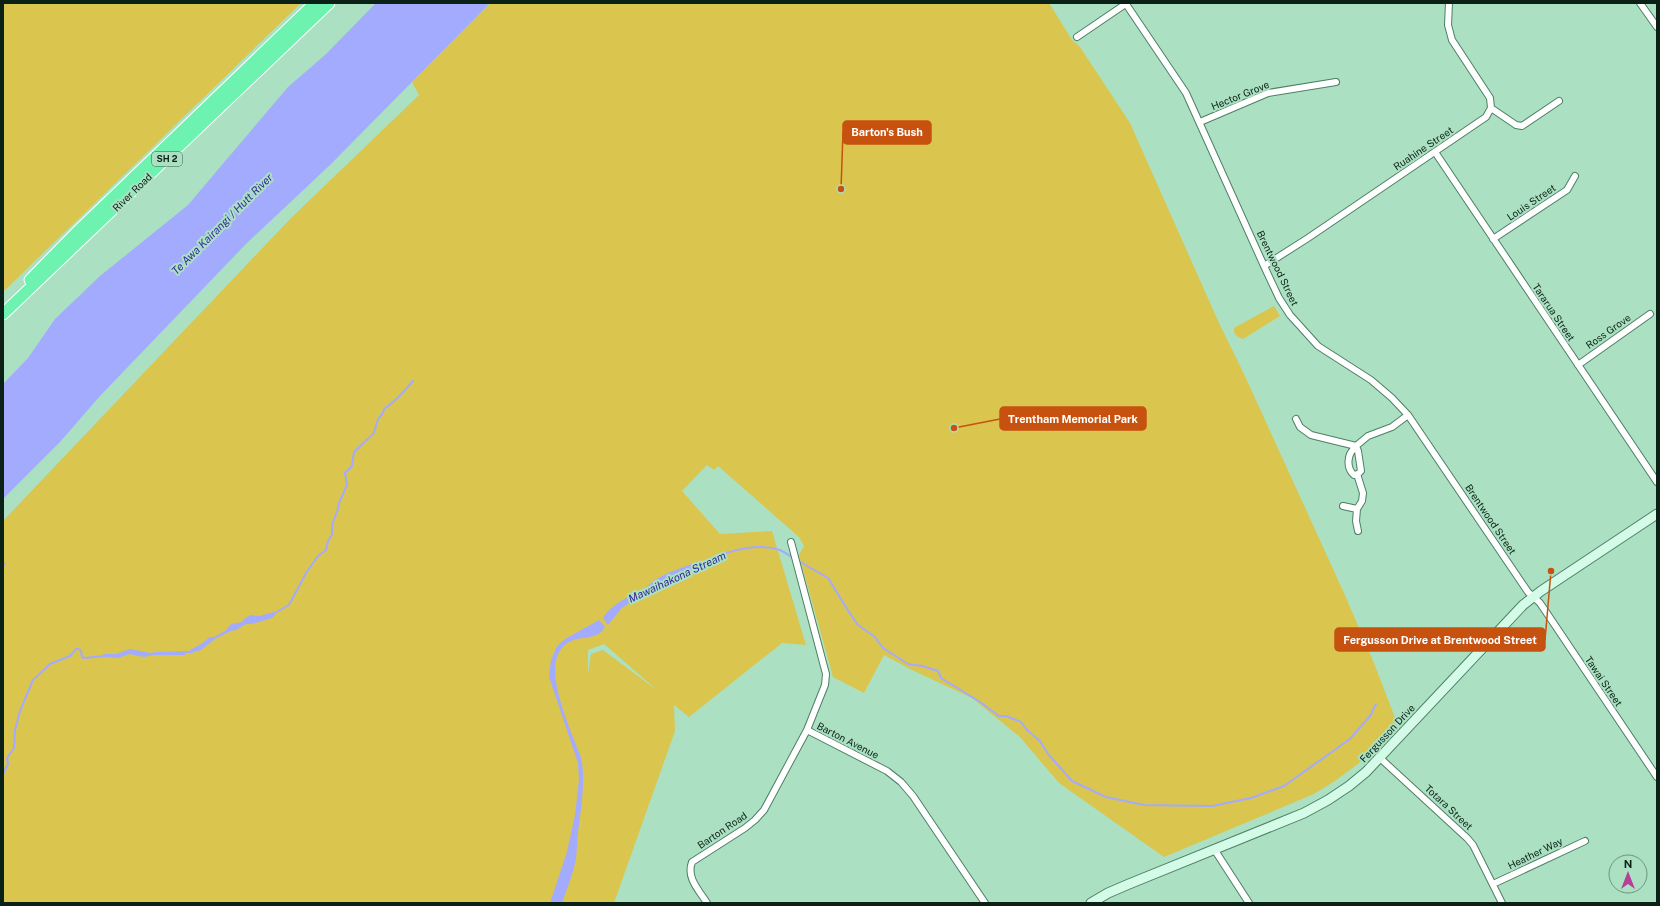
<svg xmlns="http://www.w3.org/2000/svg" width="1660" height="906" font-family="'Public Sans',sans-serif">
<rect width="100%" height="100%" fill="#abe1c2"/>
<path fill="#dac54f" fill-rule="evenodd" d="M3 3H301L3 292Z
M490 3H1049L1072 40 1080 47 1130 123 1219 323 1244 374 1344 593 1374 663 1397 723 1359 763 1335 781 1314 794 1164 857 1059 783 1020 737 972 698 910 669 884 655 864 693 833 677 799 555 804 546 799 537 718 466 714 470 707 465 682 491 720 534 772 531 806 645 782 643 689 717 674 705 675 731 614 903H3V521L290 219 419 95 412 82ZM604 644 658 691 603 650 591 654 588 673V650Z
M1274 306 1280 316 1243 339C1237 337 1233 334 1234 328Z"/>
<path fill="#a3abff" d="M376 3H490L330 165 246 244 100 396 60 442 3 499V384L28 358 55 319 100 276 188 205 288 87 325 55Z
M695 563 698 570 665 583 628 604 622 608 608 625 603 618C610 605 630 596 643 589 647 587 651 583 655 580 667 572 681 568 695 563Z
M274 612 275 615 272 618 252 624H246L236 630 231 631 215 639 201 650 190 653V650L201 644 210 637H214L225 631 231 624 242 622 245 618 251 615 259 616Z
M599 620 605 627C595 646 568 628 557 657 549 680 568 723 576 745 578 751 581 756 582 762 585 785 581 809 578 832 577 841 577 850 576 859 573 874 567 889 562 903H550L567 852 575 815 579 780 578 763 549 677 551 660 557 646 565 639Z
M130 649 151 653 155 652 185 651V655H154L144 657 129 654 119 658 103 657V654H116Z"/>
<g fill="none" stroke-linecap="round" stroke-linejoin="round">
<path stroke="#a3abff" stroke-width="2" d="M797 560 828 578 849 612 858 625 875 637 883 648 908 664 922 666 938 671 941 678 980 702 999 716H1006L1021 722 1027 730 1040 741 1048 754 1072 781 1106 797 1144 805 1212 806 1251 798 1284 786 1350 739 1370 716 1376 704
M3 566 5 564
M695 566C720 554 752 541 780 550 784 552 789 555 793 558
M273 614 289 605 306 573 318 556 326 550 328 541 332 535V525L338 509 339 503 347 485 345 473 352 466 354 452 374 433 378 419 383 413 384 409C396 401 404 392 413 381
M183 652H192
M3 774 8 764 7 758 14 748 15 730 20 711 33 680 50 664 70 656 76 649H79L81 651 82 657 84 658 104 656"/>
<defs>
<path id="street" d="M1640 3 1657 27
M1126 4 1186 93 1264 266 1279 298 1290 315 1318 346 1371 380 1392 398 1408 415 1528 592 1540 603 1657 777
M1077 37 1127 3
M1491 108 1516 125 1522 126 1559 101
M1200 122 1268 93 1336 82
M1435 152 1657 482
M1493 239 1567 190 1575 176
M1264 266 1308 238 1486 117 1491 108 1490 98 1452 40 1448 25 1449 3
M1578 365 1650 314
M1296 419 1300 427 1311 435 1356 446
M1355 448C1347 454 1346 468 1354 475L1358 474 1361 471 1358 451 1356 446 1368 436 1392 427 1408 415
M1357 474 1363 493 1362 501 1357 509 1356 521 1358 531
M1343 506 1357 509
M791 542 826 674 825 685 807 730 887 771 901 782 913 796 985 903
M1380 758 1467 838 1473 845 1502 903
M1214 849 1249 903
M1493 884 1585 841
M707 903C699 890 686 878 692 862L745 828 755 820 764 810 807 730"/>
<path id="secondary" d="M1091 903 1108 893 1129 884 1304 813 1328 800 1349 786 1366 772 1523 605 1541 591 1657 514"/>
<path id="highway" d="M30 280 76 233 315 3
M3 314 329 3"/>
</defs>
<use href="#street" stroke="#4d7f64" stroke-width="8"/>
<use href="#secondary" stroke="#4d7f64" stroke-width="11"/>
<use href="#highway" stroke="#fff" stroke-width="13"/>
<use href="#street" stroke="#fff" stroke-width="6"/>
<use href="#secondary" stroke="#d4fbe7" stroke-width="9"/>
<use href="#highway" stroke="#6ef2b0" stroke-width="11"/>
</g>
<g text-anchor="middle" stroke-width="4" stroke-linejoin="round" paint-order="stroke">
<rect fill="#abe1c2" stroke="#3c5b4a" stroke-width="1" x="152" y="152" width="30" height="14" rx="3"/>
<g font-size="9" font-weight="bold" fill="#0c2116">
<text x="167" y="162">SH 2</text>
</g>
<g font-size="10" fill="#0c2116" stroke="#abe1c2">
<text transform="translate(1240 95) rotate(-22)" y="4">Hector Grove</text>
<text transform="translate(1423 148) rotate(-34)" y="4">Ruahine Street</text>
<text transform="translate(132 192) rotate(-44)" y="4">River Road</text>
<text transform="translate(1531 202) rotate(-34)" y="4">Louis Street</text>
<text transform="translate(1278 268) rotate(64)" y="4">Brentwood Street</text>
<text transform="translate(1554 312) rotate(56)" y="4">Tararua Street</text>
<text transform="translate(1608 331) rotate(-35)" y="4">Ross Grove</text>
<text transform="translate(1491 519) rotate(56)" y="4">Brentwood Street</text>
<text transform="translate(1604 681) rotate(56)" y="4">Tawai Street</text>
<text transform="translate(1387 733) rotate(-47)" y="4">Fergusson Drive</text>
<text transform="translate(848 740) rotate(27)" y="4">Barton Avenue</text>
<text transform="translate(1449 807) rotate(43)" y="4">Totara Street</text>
<text transform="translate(722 830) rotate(-34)" y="4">Barton Road</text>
<text transform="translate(1535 853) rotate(-26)" y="4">Heather Way</text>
</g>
<g font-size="11" font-style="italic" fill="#36269d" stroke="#abe1c2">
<text transform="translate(222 224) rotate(-45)" y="4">Te Awa Kairangi / Hutt River</text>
<text transform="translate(677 577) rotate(-25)" y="4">Mawaihakona Stream</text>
</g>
</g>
<path fill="none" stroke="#c7510e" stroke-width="1.5" d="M841 189L843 132M954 428L1000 419M1551 571L1545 640"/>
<g fill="#c7510e" stroke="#abe1c2" stroke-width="1.5">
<circle cx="841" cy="189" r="4"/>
<circle cx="954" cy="428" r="4"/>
<circle cx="1551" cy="571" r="4"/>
</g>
<g fill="#c7510e" stroke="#c7510e" stroke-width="1.5">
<rect x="843" y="121" width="88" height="23" rx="4"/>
<rect x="1000" y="407" width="146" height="23" rx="4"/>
<rect x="1335" y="628" width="210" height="23" rx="4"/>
</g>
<g font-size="11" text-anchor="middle" font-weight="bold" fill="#fff">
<text x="887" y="136">Barton's Bush</text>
<text x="1073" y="423">Trentham Memorial Park</text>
<text x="1440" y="644">Fergusson Drive at Brentwood Street</text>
</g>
<rect width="1660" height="906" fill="none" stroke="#0c2116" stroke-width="8"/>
<g transform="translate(1628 874)"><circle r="19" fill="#abe1c2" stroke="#6b947d"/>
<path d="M0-3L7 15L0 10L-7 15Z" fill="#b54098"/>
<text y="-6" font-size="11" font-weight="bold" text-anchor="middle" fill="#0c2116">N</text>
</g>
</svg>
